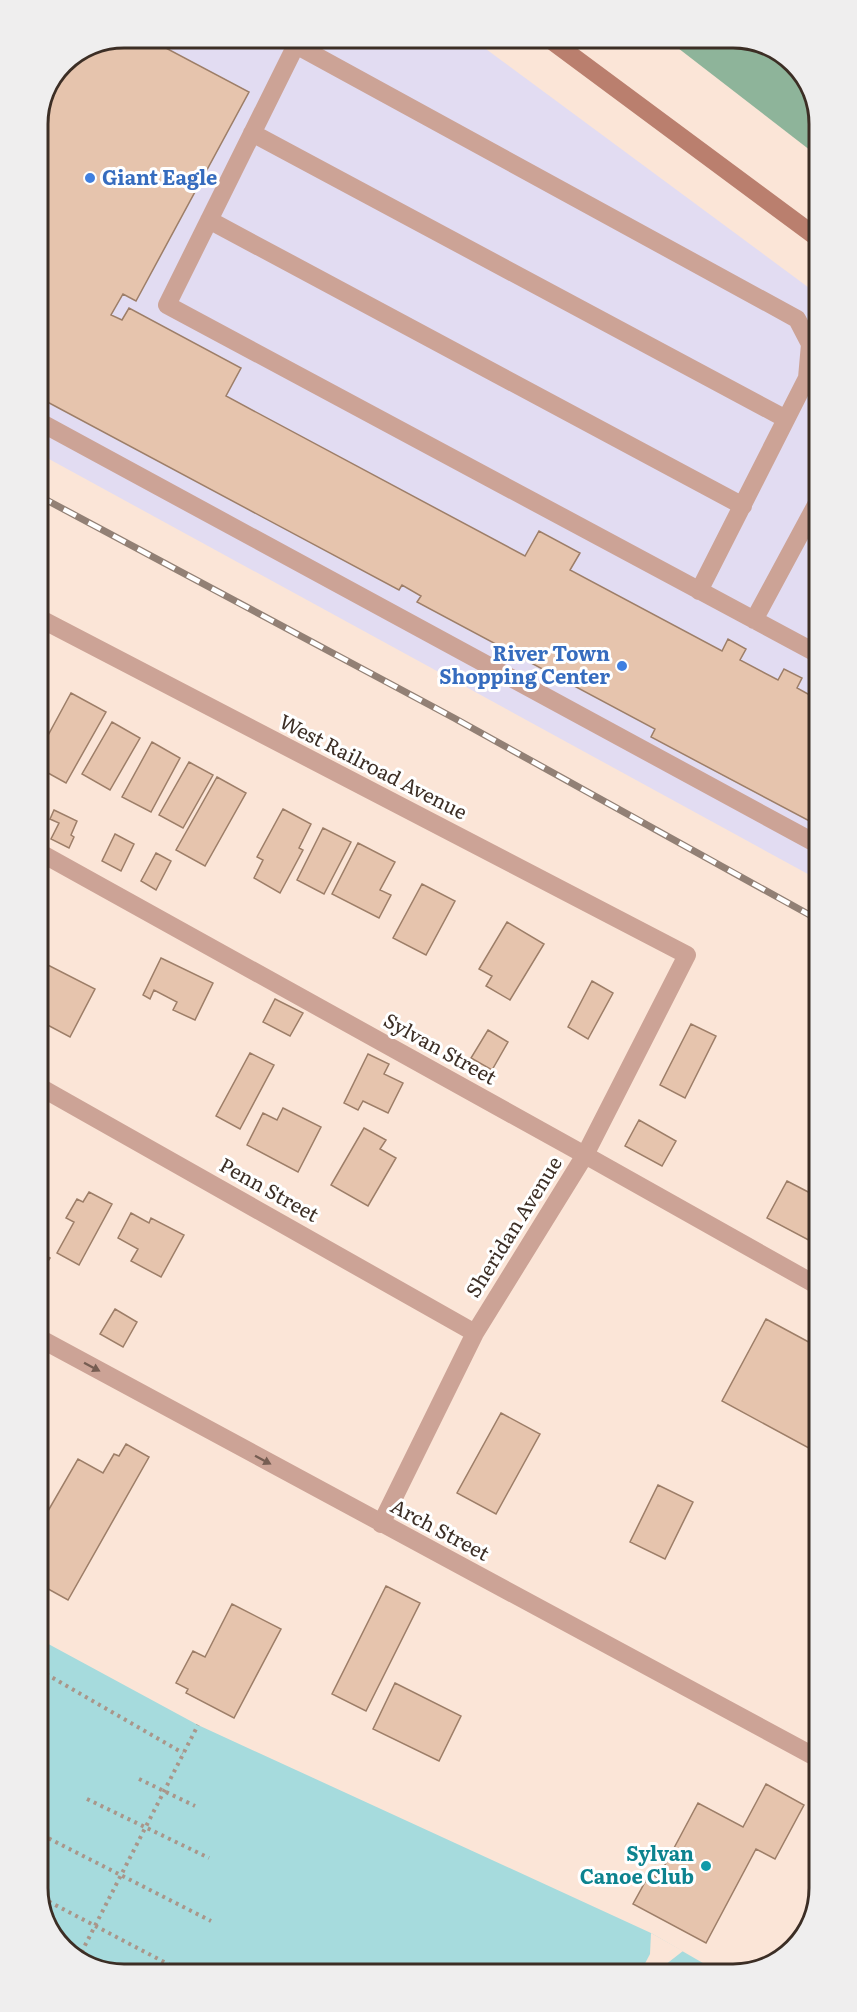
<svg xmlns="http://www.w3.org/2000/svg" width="857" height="2012" font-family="Literata,serif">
<rect width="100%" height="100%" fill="#fbe5d7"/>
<path fill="#e2dcf2" d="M124 38H471L816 293 817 879 38 453V119L63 63Z"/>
<path fill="#8eb49a" d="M665 38H739L786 56 815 97V154Z"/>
<path fill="#a6dbdd" d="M41 1640 198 1725 651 1933 715 1970 118 1974 71 1956 42 1915Z"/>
<path fill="#fbe5d7" d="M651 1933 683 1951 665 1965 662 1971H641L650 1954Z"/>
<path fill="#e6c4ad" stroke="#9d7e68" stroke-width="1.5" d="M124 38H147L249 92 136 301 123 294 111 315 122 320 129 308 241 368 226 396 525 556 539 531 580 553 570 570 722 651 728 639 746 649 740 660 778 680 784 669 802 678 797 688 817 699V825L651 737 655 729 417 602 421 596 402 585 399 590 38 397V119L63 63Z
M71 693 106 712 66 783 39 768V752Z
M112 722 140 738 110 790 82 774Z
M152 742 180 758 151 812 122 797Z
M189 762 213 775 183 828 159 815Z
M217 777 246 793 205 866 176 850Z
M283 809 311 824 299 848 303 850 280 893 254 878 263 860 257 857Z
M54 810 77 821 71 835 74 837 69 848 51 839 59 823 50 819Z
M323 828 351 842 324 894 297 880Z
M115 834 134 844 121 871 102 861Z
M358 843 395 862 380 890 391 895 379 918 332 894Z
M156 853 171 861 156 890 141 881Z
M422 884 455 901 426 955 393 938Z
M507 922 544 944 510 1000 486 986 492 976 479 969Z
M161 958 213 983 195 1020 173 1010 177 1002 154 990 150 999 143 995Z
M40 961 95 989 70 1037 40 1021Z
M592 981 613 993 588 1039 568 1027Z
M275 999 303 1013 290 1036 263 1022Z
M691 1024 716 1036 685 1098 660 1085Z
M488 1030 508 1042 492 1070 471 1058Z
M250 1053 274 1065 240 1129 216 1116Z
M368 1054 389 1064 384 1074 403 1083 388 1113 363 1101 358 1110 344 1103Z
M283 1108 321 1127 298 1172 247 1145 263 1113 277 1120Z
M639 1120 676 1141 662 1166 625 1146Z
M364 1128 386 1140 380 1149 396 1158 368 1206 331 1185Z
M787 1181 818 1197V1245L767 1218Z
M89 1192 112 1204 79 1265 57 1253 74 1222 66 1218 77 1199 83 1202Z
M131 1213 149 1223 151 1218 184 1235 161 1277 131 1261 138 1249 118 1238Z
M40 1252 50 1258 40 1274Z
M115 1309 137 1322 123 1347 100 1334Z
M766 1319 818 1347V1453L722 1401Z
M501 1413 540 1434 496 1514 457 1493Z
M126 1444 149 1457 68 1600 41 1585V1523L78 1459 103 1473 114 1454 119 1456Z
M658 1485 693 1502 665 1559 630 1542Z
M386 1586 420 1603 366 1711 332 1694Z
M232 1604 281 1629 234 1718 186 1693 188 1689 176 1683 193 1651 205 1657Z
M395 1683 461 1716 439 1761 373 1729Z
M766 1784 804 1805 775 1859 756 1849 706 1943 633 1904 650 1873 658 1878 698 1803 743 1827Z"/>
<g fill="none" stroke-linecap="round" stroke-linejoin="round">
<path stroke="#a9968a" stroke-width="4" stroke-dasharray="3 4.5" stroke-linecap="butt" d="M46 1674 183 1753
M139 1779 195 1806
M87 1799 209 1858
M42 1835 211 1921
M42 1898 187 1974
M78 1959 198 1725"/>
<path stroke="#cca396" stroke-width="18" d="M282 38 296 45 167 305 816 653
M300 38 296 45 797 319 810 344 807 378 699 591
M252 133 786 419
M209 220 743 506
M38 421 817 844
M754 620 816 505
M39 852 585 1155"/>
<path stroke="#cca396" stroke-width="18" d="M39 618 687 955 585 1155 475 1333 381 1524
M40 1087 475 1333
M585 1155 818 1286
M41 1339 819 1759"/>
<path stroke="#ba7f6e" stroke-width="18" d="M548 38 815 236"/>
<defs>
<path id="rail" d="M39 496 454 718 817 919"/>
</defs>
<use href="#rail" stroke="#928075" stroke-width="7"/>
<use href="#rail" stroke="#fff" stroke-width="4.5" stroke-dasharray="14" stroke-linecap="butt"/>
</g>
<defs><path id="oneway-solid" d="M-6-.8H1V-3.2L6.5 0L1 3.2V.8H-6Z" transform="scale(1.5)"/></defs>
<g fill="#765d52">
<use href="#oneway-solid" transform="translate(92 1367) rotate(28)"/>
<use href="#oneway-solid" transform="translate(263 1460) rotate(28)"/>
</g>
<g fill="#3f7fe0" stroke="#fff" stroke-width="2">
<circle cx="90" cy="178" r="6"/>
<circle cx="622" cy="666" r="6"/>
</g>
<circle fill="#0f9aa8" stroke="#fff" stroke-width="2" cx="706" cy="1866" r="6"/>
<g text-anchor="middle" stroke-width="6" stroke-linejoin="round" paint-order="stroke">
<g font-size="20" font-weight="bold" fill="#366cbe" stroke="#fff" text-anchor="start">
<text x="102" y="185">Giant Eagle</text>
<text x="610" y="661" text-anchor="end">River Town<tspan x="610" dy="23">Shopping Center</tspan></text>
</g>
<g font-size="20" fill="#3c2e25" stroke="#fff">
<text transform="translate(373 767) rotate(27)" y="7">West Railroad Avenue</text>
<text transform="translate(440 1049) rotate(29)" y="7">Sylvan Street</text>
<text transform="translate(269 1190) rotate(29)" y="7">Penn Street</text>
<text transform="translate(514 1227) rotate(-58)" y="7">Sheridan Avenue</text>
<text transform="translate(440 1530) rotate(28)" y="7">Arch Street</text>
</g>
<g font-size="20" font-weight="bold" fill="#0d838f" stroke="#fff" text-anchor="end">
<text x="694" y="1861">Sylvan<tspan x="694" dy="23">Canoe Club</tspan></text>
</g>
</g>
<path d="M0 0H857V2012H0ZM124 48H733A76 76 0 0 1 809 124V1888A76 76 0 0 1 733 1964H124A76 76 0 0 1 48 1888V124A76 76 0 0 1 124 48Z" fill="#efeeee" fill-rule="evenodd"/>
<path fill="none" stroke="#3c2e25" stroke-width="3" d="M124 48H733A76 76 0 0 1 809 124V1888A76 76 0 0 1 733 1964H124A76 76 0 0 1 48 1888V124A76 76 0 0 1 124 48Z"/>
</svg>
